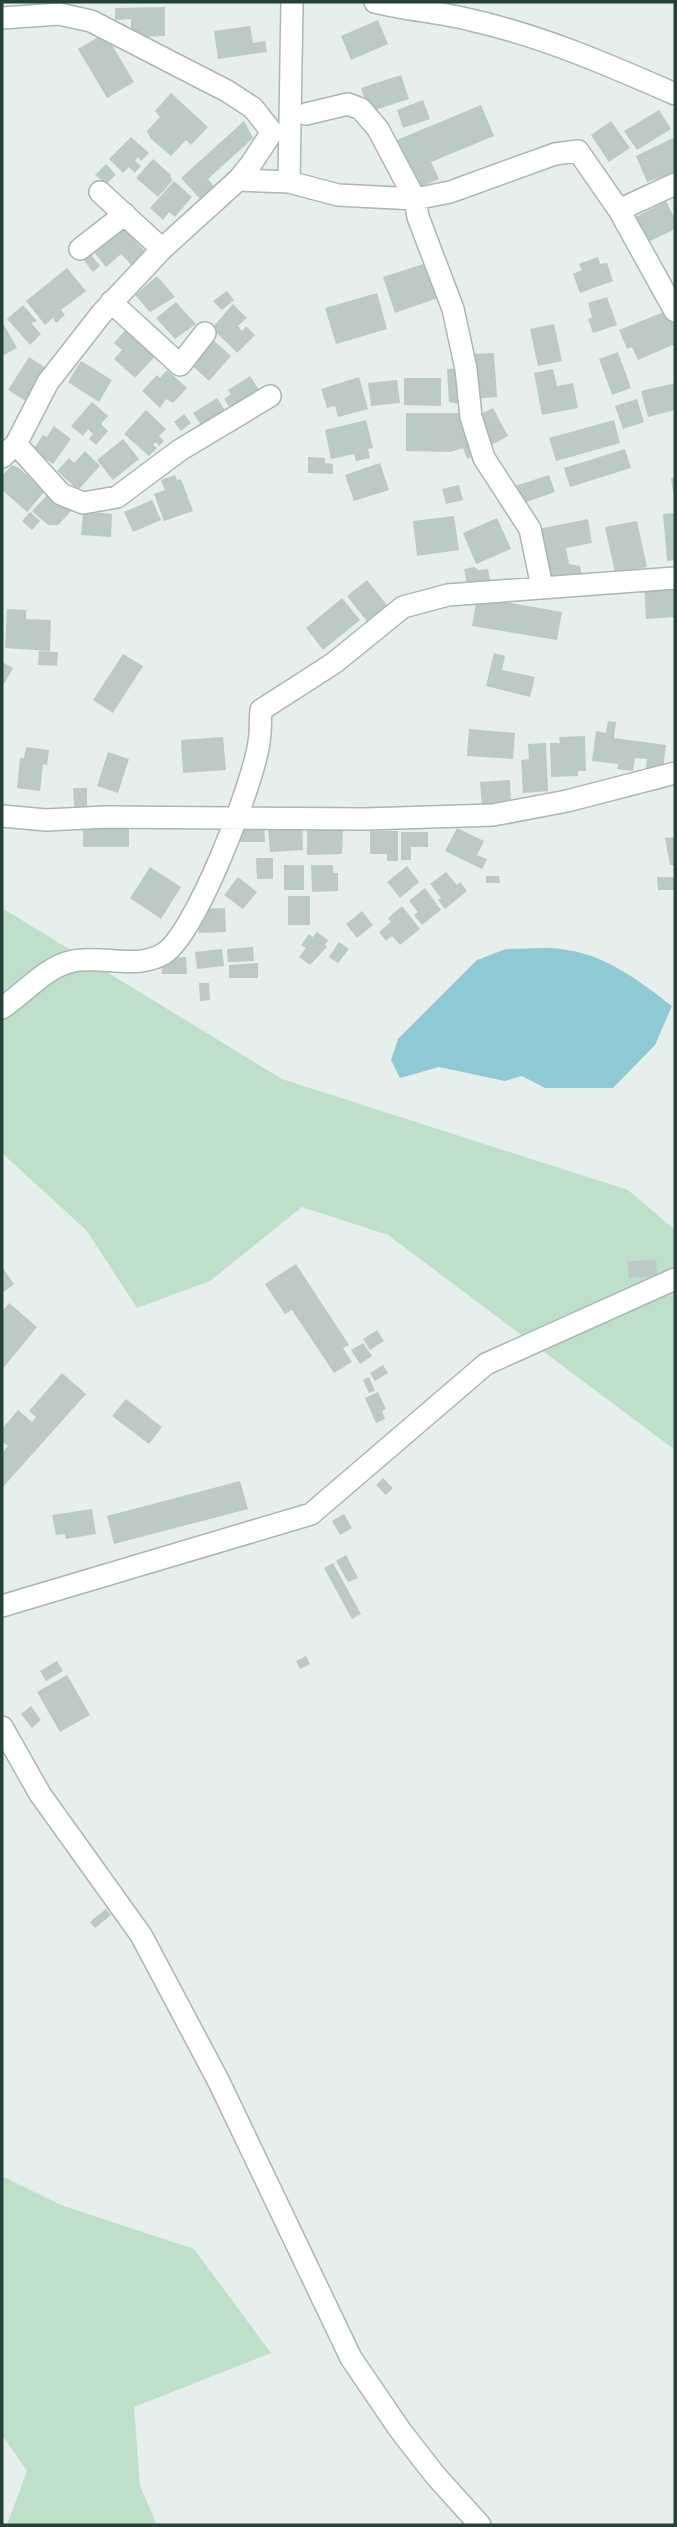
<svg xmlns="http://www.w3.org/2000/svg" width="677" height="2527" font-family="'DM Sans',sans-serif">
<rect width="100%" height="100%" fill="#e6efeb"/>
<path fill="#bfe0c8" d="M2 908 282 1079 628 1190 675 1230V1450L388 1235 302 1207 210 1281 137 1308 87 1231 2 1153Z
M2 2176 61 2205 194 2249 271 2353 134 2407 140 2486 157 2525H7L27 2471 2 2435Z"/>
<path fill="#8ec9d4" d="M506 949C524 949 544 947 561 949 605 954 638 980 672 1006L655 1045 613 1088H545L522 1076 505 1081 439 1067 400 1078 391 1060 398 1039 477 960Z"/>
<path fill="#bbcac4" d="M165 7V36L142 37V34H131V19L115 20V8Z
M378 20 388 44 351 60 341 36Z
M250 26 253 43 265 41 267 52 218 59 214 31Z
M105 33 134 82 107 98 78 49Z
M401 75 409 99 369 112 361 88Z
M171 93 208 127 191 145 186 140 171 156 151 139 147 131 160 117 155 111Z
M423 100 430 119 403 128 397 110Z
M481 105 494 136 431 162 439 179 412 190 392 142Z
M659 110 671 129 637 150 624 131Z
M244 121 253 138 208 179 216 189 202 201 181 178Z
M611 121 630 148 609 162 591 135Z
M131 137 149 153 141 161 138 157 135 161 141 166 135 173 129 167 123 173 109 159Z
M675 137V172L647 182 636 156Z
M153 159 171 175 170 177 173 180 158 197 136 178Z
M106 164 116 175 106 184 95 175Z
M174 181 192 197 175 217 169 212 163 220 150 208Z
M666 201 675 219V229L644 244 632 219Z
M123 226 148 255 133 267 121 254 106 267 93 251Z
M89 252 100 266 93 272 82 258Z
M598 257 600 264 607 263 613 281 580 293 573 274 582 270 579 264Z
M426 263 438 298 395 313 383 277Z
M67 268 86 291 61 310 65 315 56 323 53 318 45 325 26 301Z
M157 276 175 297 150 312 135 295Z
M227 291 234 300 222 310 213 301Z
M377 293 387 329 336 344 325 308Z
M607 297 617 325 593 333 588 319 592 317 588 303Z
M176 302 196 324 175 339 156 318Z
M233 304 247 318 238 326 242 331 246 326 255 335 237 353 212 328Z
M23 305 37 321 31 323 41 334 30 345 7 319Z
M671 309 675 320V344L638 360 632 347 627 349 619 330Z
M554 324 562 361 538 366 530 329Z
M4 325 17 348 2 356V326Z
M128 327 158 353 135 378 114 359 122 350 114 343Z
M211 338 231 356 209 381 189 363Z
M618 352 631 388 612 395 599 359Z
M494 353 497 397 473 399 470 354Z
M29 357 50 371 29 403 8 390Z
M81 361 112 380 99 402 68 382Z
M457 368 459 404 449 402 447 369Z
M553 369 557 386 573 383 578 408 542 415 534 373Z
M167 370 187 388 173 403 166 399 160 408 142 391 157 375 160 378Z
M250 376 264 397 235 416 224 399 231 394 228 390Z
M359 377 368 409 338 417 335 406 327 408 321 389Z
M404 378H441V406L404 405Z
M397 380 400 403 371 406 368 383Z
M675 383V410L648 417 641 391Z
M217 398 229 416 205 431 193 413Z
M637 399 644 422 623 429 615 406Z
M92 402 108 416 101 424 108 431 96 445 89 439 93 434 88 429 83 436 71 426Z
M493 408 508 436 491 445 477 416Z
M146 410 166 429 159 436 164 441 159 446 156 442 153 445 157 448 149 456 124 434Z
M406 413H466L479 455 467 459 463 448 451 452 406 451Z
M184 414 191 423 181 431 174 422Z
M366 420 373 448 368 449 370 458 356 461 354 454 331 459 325 430Z
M614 420 620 443 556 461 549 438Z
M54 426 71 439 53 464 33 450 43 435 47 437Z
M123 439 139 459 113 480 97 460Z
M625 449 631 468 570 487 564 468Z
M85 451 100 466 78 490 57 471 69 458 74 463Z
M308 457 325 458V463L333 464V474L308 473Z
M380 463 389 490 354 501 345 475Z
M12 465 19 468 45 491 27 512 2 490V476Z
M175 475 177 480 181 479 193 511 164 521 154 494 165 490 161 480Z
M549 475 555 492 521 504 515 486Z
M675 477V498H674L671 478Z
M459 485 463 500 446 504 442 489Z
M51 491 72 510 58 525H48L32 511Z
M152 500 161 520 133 532 124 512Z
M83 511 112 514 111 537 81 535Z
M30 512 40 521 32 530 22 521Z
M675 513V560L667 561 663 514Z
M454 516 459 550 417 556 413 521Z
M497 518 511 549 476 564 463 533Z
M588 519 592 543 566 548 569 564 580 566 583 579 547 586 533 530Z
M637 521 647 567 615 573 605 527Z
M474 567 479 570 488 569 491 587 468 591 464 569Z
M367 580 390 609 370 625 347 596Z
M675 582V617L646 619 644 584Z
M477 597 562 612 557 640 472 626Z
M342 598 360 620 323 650 306 628Z
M7 609 26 610V619L51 620 50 651 5 648Z
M39 651 58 652 57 666 38 665Z
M494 653 505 656 502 670 535 677 530 697 486 686Z
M123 654 143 666 113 713 93 700Z
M2 662 13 668 2 687Z
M608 721 616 722 614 738 666 745 662 776 645 774 647 759 635 758 633 771 617 769 618 764 592 761 596 731 606 733Z
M469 729 515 733 513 759 467 756Z
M585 736 586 771H578V776L551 777 550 743H560L559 737Z
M223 737 226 770 183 773 181 740Z
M546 743 548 791 523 793 521 760 529 759 528 744Z
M26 747 49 750 47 765 43 764 40 791 17 788 20 758H24Z
M108 752 129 759 118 793 97 786Z
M510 780 511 804 482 806 480 782Z
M73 788H87V807H74Z
M83 823 129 824V847H83Z
M238 823H264L265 842H238Z
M302 826 303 850 270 852 268 828Z
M307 828 343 829 342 854 307 855Z
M457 828 484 841 477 855 487 859 482 869 445 851Z
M370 831H398V861H387V854H370Z
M401 832H428V847H411V860H401Z
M675 837V865H670L665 838Z
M256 858H273V879H257Z
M284 865H304V890H284Z
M311 865H333V873H338V891L312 892Z
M407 866 419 882 400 898 387 882Z
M150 867 181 887 161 919 130 898Z
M446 872 457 885 460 882 467 891 445 909 438 900 441 898 430 884Z
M486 876H499L500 883H486Z
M238 877 257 892 243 909 224 895Z
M657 877H674V890H658Z
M425 888 441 910 422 925 414 915 418 912 409 901Z
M288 896H310V925H288Z
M402 906 420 929 400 945 392 936 386 941 379 932 391 922 388 918Z
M225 908 226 932 199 933V909Z
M362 911 373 925 357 938 346 924Z
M317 932 328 940 325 945 327 947 310 965 299 957 306 948 301 945 309 934 313 937Z
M339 942 349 949 338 963 329 957Z
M253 947 254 961 228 962 227 949Z
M222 949 224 966 197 969 195 952Z
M186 957 187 974H162V958Z
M258 963V978H229V965Z
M199 983H209L210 1000 200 1001Z
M656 1260 657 1276 629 1278 627 1261Z
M296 1264 349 1345 343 1348 352 1362 334 1373 292 1310 285 1314 265 1284Z
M2 1267 14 1284 2 1293Z
M9 1303 37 1327 2 1370V1312Z
M377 1330 384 1341 370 1350 363 1339Z
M363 1343 372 1356 360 1364 351 1350Z
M383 1365 388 1373 375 1381 370 1373Z
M62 1373 86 1394 2 1488V1453L8 1446 2 1441V1429L18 1410 32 1422 36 1417 29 1411Z
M369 1377 375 1391 369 1393 363 1380Z
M378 1392 386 1409 382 1411 385 1419 376 1423 365 1398Z
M126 1399 162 1427 149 1444 112 1416Z
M383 1478 393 1488 386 1495 376 1485Z
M240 1481 248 1509 114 1544 107 1516Z
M92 1509 96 1534 66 1539 65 1534 56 1535 52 1515Z
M344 1514 352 1528 340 1535 332 1521Z
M346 1555 358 1578 348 1582 336 1561Z
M333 1563 361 1614 352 1619 324 1568Z
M306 1656 310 1664 300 1669 296 1661Z
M57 1661 63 1671 46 1681 40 1671Z
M67 1675 90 1715 60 1732 37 1692Z
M31 1706 41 1720 32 1728 21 1714Z
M106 1909 111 1915 95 1928 90 1922Z"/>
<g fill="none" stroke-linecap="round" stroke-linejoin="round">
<defs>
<path id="minor" d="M375 2C407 10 440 12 471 20 542 36 609 65 675 94
M2 18 59 14 91 21 227 91 253 108 272 132 251 164 238 180 162 249 102 313 48 382 16 444 2 457
M306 114 348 104 361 109 378 129 415 199 418 217 453 309 466 369 471 417 484 458 530 529 542 587
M238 180 289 182 338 195 415 199 450 192 555 154 578 151 619 210 675 311
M289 182 292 2
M100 192 162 249
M619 210 675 184
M80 249 125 214
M111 302 180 365 205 333
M16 444 61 494 83 503 117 497 180 450 270 396
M2 816 46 820 106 817 366 819 493 815 567 801 675 773
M2 1008C25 993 45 967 73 961 101 955 136 970 163 954 195 936 254 782 259 742 261 732 260 721 261 710L334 663 403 607 448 595 675 578
M2 1606 311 1514 486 1364 675 1279
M2 1727 40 1794 141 1935 218 2080 351 2358 400 2430 435 2475 480 2525"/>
</defs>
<use href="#minor" stroke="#a8b8b2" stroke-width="24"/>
<use href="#minor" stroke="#fff" stroke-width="21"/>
</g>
<rect width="677" height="2527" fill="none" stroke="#24423a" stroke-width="7"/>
</svg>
